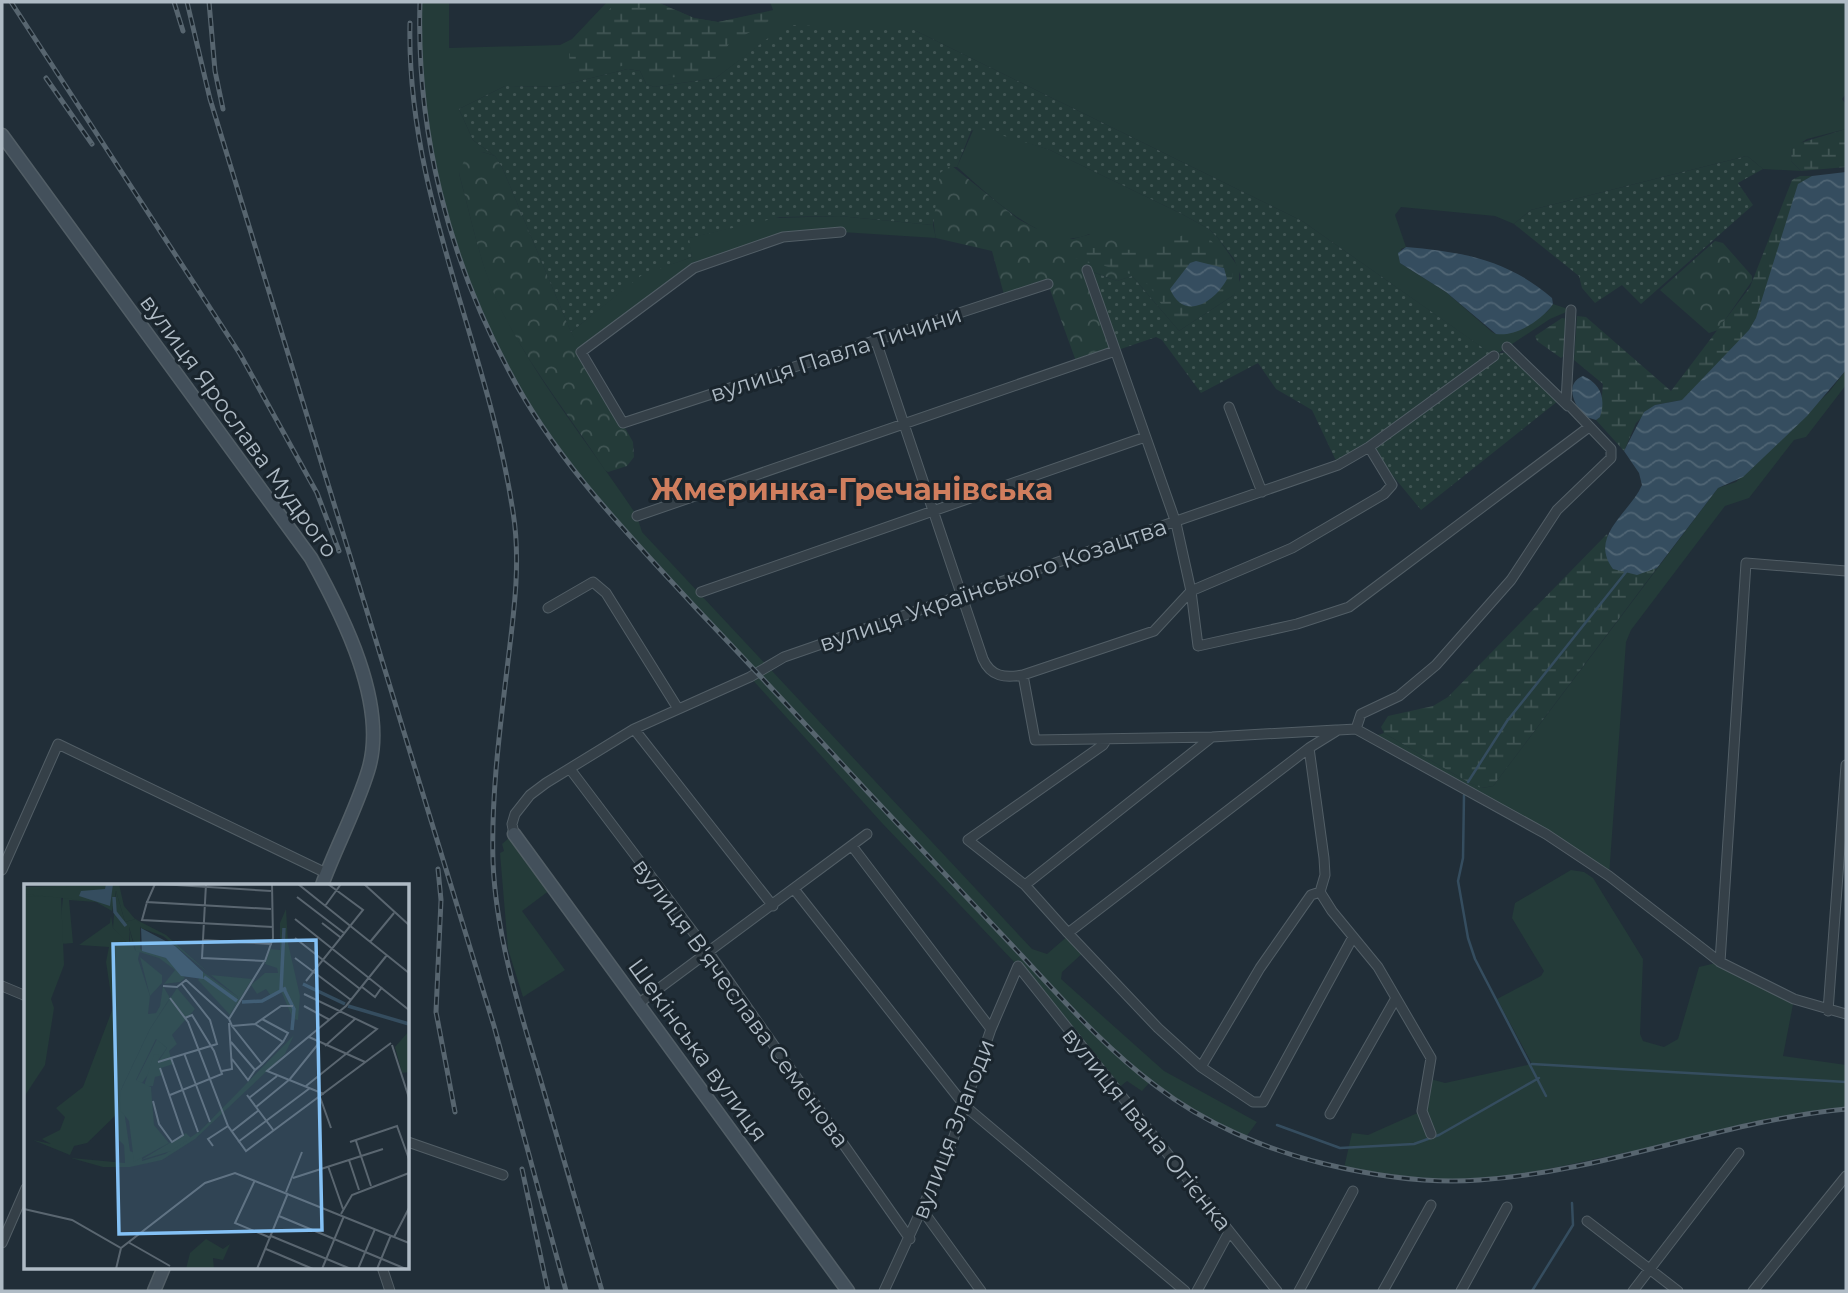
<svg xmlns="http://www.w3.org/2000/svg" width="1848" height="1293" font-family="Montserrat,sans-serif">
<defs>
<pattern id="forest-crowns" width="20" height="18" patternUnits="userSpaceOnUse" patternTransform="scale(1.75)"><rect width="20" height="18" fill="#243b39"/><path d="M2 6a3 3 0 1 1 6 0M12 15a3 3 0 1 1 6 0" fill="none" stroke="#415554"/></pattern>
<pattern id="wetland-marsh" width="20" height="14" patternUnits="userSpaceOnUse" patternTransform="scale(1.75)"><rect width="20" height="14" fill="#243b39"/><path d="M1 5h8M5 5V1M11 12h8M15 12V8" fill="none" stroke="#415554"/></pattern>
<pattern id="park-dots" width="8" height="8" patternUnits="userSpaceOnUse" patternTransform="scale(1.75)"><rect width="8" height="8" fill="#243b39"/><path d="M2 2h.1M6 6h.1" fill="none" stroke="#415554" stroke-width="1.8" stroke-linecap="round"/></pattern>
<pattern id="water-waves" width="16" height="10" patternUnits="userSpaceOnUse" patternTransform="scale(1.75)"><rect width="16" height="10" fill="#354d5f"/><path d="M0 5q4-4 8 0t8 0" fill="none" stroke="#506574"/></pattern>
</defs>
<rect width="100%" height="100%" fill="#212e38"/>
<path fill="#243b39" d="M420 2H449V48L560 45 572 39 607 2H657L694 18 718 22 773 10 770 2H1846V94L1842 99 1846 104V129L1807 139 1792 149 1791 161 1801 171 1763 169 1747 156 1531 210 1514 224 1495 216 1401 207 1395 215 1406 247 1401 249 1400 263 1446 292 1492 332 1496 334 1547 312 1553 304 1571 310 1550 319 1494 356 1302 221 914 30H780L716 78 654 87 646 84 640 71 628 69 555 87 505 86 459 109 473 140 495 156 482 152 459 173C471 217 480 265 500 306 534 378 593 449 637 516L642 532 1032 949 1047 954 1069 935 1085 951 1062 972 1061 979 1164 1071 1257 1122 1246 1137 1193 1111 1150 1082 1142 1091 1127 1081 1116 1090 1018 966 882 823 750 677 758 673C692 602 620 533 562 455 465 325 416 163 420 2Z
M974 128H983L1050 150 1182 214 1209 229 1218 238 1239 268V285L1234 295 1179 331 1132 276 1089 234C1047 255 986 192 957 167Z
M839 216 933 225 936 238 841 232 799 234 694 268 581 352 571 332 642 274 692 257 688 238 773 218Z
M1846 370V385L1806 437 1794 440 1749 498 1725 506 1631 630 1626 642 1609 876 1580 856 1371 737 1384 733 1468 782 1482 788 1493 786 1718 488 1736 482 1829 392Z
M511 836 550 890 522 911 565 970 523 997 508 949 500 853 504 851 502 844Z
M1571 870 1584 872 1593 878 1643 959 1640 1034 1643 1041 1664 1047 1678 1039 1699 967 1720 962 1794 999 1783 1056 1846 1065V1109L1797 1116 1511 1177 1432 1181 1344 1168 1352 1133 1368 1135 1422 1111 1427 1078 1445 1083 1532 1064 1497 999 1541 976 1544 971 1512 918 1515 903Z"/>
<path fill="url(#forest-crowns)" d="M482 152 495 156 502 167 571 332 633 442 634 457 627 466 608 472 605 470C570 416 528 365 500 307 480 266 471 217 459 173L466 156Z
M952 166 1018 219 1035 228 1073 239 1095 233 1131 241 1145 251 1132 276 1117 281 1088 270 1115 351 1077 364 1048 284 1005 298 992 251 936 238C932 220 931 184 943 168Z
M1715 241 1723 243 1752 276V281L1718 330 1709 333 1660 290Z"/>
<path fill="url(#wetland-marsh)" d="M616 2H657L694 18 718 22 762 13H766L769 21 729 44 707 76 653 78 640 64 635 63 590 73H575L570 67 569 54Z
M1846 129V167L1801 171 1791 161 1792 149 1797 144Z
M1800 176H1812L1806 184 1760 321 1692 398 1655 405 1636 423 1624 451 1596 420 1600 417 1603 384 1574 360 1577 316 1586 317 1671 391 1750 287 1792 180Z
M1191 233C1214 232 1222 257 1233 274 1232 290 1194 323 1177 319 1163 315 1156 290 1145 282 1131 271 1091 263 1072 257L1068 250 1072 247 1134 250Z
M1562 318 1567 319 1565 355 1561 358 1537 341 1535 336Z
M1607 534 1613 557 1644 569 1657 568 1493 786 1481 788 1468 782 1384 733 1381 727 1388 716 1433 706 1448 697Z"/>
<path fill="url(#park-dots)" d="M791 25 914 30 1302 221 1493 355 1507 352 1558 401 1421 510 1370 448 1338 465 1312 410 1276 389 1258 363 1201 393 1162 340 1156 337 1115 351 1087 270 1117 281 1132 276 1179 331 1234 295 1241 277 1234 259 1218 238 1209 229 1182 214 1050 150 978 128 971 131 957 167H948L940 173 933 225 839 216 780 217 689 238 692 257 642 275 571 332 502 167 495 156 473 140 459 109 505 86 555 87 628 69 640 71 646 84 654 87 716 78 780 29Z
M1747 156 1763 169 1738 183 1753 205 1641 304 1622 285 1595 303 1582 288 1579 276 1514 224 1531 210Z"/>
<path fill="url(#water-waves)" d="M1846 172V370L1807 416 1743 477 1718 488 1657 568 1637 575 1613 569C1588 536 1630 513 1642 485L1639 473 1624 451 1644 412 1655 405 1682 400 1749 330 1756 318 1798 184 1812 176Z
M1406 247C1462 252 1507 259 1552 298L1553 304C1542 320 1516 337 1496 334L1446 292 1400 263 1398 253Z
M1196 261 1224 268 1227 279C1215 302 1184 322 1170 289L1190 263Z
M1583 376C1601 384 1606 398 1600 417L1596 420 1583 416C1574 403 1564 384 1583 376Z"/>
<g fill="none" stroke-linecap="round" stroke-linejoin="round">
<path stroke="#354d5f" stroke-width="2.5" d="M1468 782 1507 721 1626 572
M1464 795 1463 858 1458 881 1468 938 1475 959 1546 1096
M1532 1064 1846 1082
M1277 1125 1340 1148 1414 1144 1439 1135 1539 1078
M1532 1291 1573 1225 1572 1203"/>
<defs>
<path id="street" d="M841 232 783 237 694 268 581 352 623 423 1048 284
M1087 270 1176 523 1191 591 1198 646 1297 624 1349 607 1589 427
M1571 310 1566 402 1611 449V458L1557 510 1511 580 1436 665 1399 696 1361 714 1356 729 1546 834 1609 876 1720 962
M876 341 983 659C991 677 1005 678 1023 675L1154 631 1191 591 1292 548 1384 494 1392 485 1369 447
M1507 347 1568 406
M1229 407 1262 492
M637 516 1115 351
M1846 571 1746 563 1720 962 1794 999 1846 1014
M701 592 1145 437
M548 608 593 582 606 593 677 707
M1023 675 1035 740 1212 737 1336 730
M634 729 773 906
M1356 729 1338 730 1309 748 1324 858 1325 875 1320 892 1332 911 1378 967 1431 1058 1422 1111 1431 1134
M1212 737 1025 885 1068 933 1309 748
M570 769 709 953 910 1239
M514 834 512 824 515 814 530 795 546 783 634 729 750 677 784 657 1338 465 1369 447 1494 356
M852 846 991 1029
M2 870 58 744 326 873
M1025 885 968 840 1103 745 1107 739
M794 889 965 1106 1185 1291
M1068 933 1158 1028 1201 1067 1260 968 1311 895 1320 892
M2 986 26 996
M638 1004 867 834
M1828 1011 1846 765
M1201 1067 1253 1102H1263L1353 937
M1330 1114 1396 998
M408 1142 503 1175
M923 1211 981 1291
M1587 1221 1678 1291
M2 1243 26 1188
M382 1267 390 1291
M884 1291 951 1145 991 1029 1018 966 1277 1291
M1197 1291 1229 1232
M1299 1291 1353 1191
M1383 1291 1431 1205
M1461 1291 1507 1207
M1633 1291 1739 1153
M1753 1291 1846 1176"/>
<path id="secondary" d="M2 135 311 558C342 614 389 705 368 771 356 810 336 847 322 885
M514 834 848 1291
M154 1291 164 1267"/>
</defs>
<use href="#street" stroke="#525e66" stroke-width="11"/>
<use href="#secondary" stroke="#525e66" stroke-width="15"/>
<use href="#street" stroke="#354048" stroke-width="9"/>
<use href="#secondary" stroke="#43505b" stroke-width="12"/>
<defs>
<path id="rail" d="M11 2 240 354 317 493 339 551
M174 2 183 31
M187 2 210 99 494 1026 566 1291
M209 2 215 71 223 109
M420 2C416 131 448 257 509 371 556 461 627 533 695 607 752 667 809 728 865 789 917 845 970 900 1022 956 1064 1001 1106 1049 1156 1086 1204 1123 1266 1150 1325 1164 1375 1176 1428 1184 1479 1180 1604 1172 1722 1121 1846 1109
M410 23C406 195 488 345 513 512 521 561 514 612 508 661 500 728 491 795 493 862 496 936 519 1008 540 1078 561 1149 582 1220 602 1291
M46 78 92 144
M438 869 441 900 436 1012 455 1112
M522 1169 548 1291"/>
</defs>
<use href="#rail" stroke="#57656f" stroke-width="5"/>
<use href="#rail" stroke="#1a252d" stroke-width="2.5" stroke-dasharray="8" stroke-linecap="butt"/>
</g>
<g text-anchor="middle" stroke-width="6" stroke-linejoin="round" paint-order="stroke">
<g font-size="23" fill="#afbbc5" stroke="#1a252d">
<text transform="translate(836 354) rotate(-18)" y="8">вулиця Павла Тичини</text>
<text transform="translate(239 426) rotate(54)" y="8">вулиця Ярослава Мудрого</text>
<text transform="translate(993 585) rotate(-19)" y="8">вулиця Українського Козацтва</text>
<text transform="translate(741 1003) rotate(54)" y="8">вулиця В'ячеслава Семенова</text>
<text transform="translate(698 1050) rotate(54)" y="8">Шекінська вулиця</text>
<text transform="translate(953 1129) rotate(-69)" y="8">вулиця Злагоди</text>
<text transform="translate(1147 1129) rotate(51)" y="8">вулиця Івана Огієнка</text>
</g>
<g font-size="30" font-weight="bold" fill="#d07e5e" stroke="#1a252d">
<text x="852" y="500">Жмеринка-Гречанівська</text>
</g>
</g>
<g transform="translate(24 884)">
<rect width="385" height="385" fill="#212e38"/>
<path d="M95 0 100 22 111 35 142 51 187 91 228 95 206 131 214 113 139 52 117 44 112 35 101 38 92 7 88 27 72 18 45 16 49 59 37 60 35 54 39 14 0 13V3ZM262 25 264 59 276 112 274 136 269 135 257 107 247 112 242 105 233 110 227 101 241 89H254L253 84 241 80 246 65 256 66V39ZM87 32 89 44 106 59 105 44 111 66 116 67 114 75 126 112 124 130 132 129 136 122 139 102 146 114 126 145 97 206 106 267 118 272V277L141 270 176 247 270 151 261 170 171 255 138 276 106 283H79L47 274 101 279 100 261 91 252 94 229 63 259 50 262 46 271 9 256 27 260 18 255 36 246 41 233 32 224 59 203 89 124 82 78 85 63 55 61 86 39ZM133 155 143 164 118 199 112 197Z" fill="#243b39"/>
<path d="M37 12 40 81 27 115 30 124 21 181 0 213V13ZM130 170 135 171 134 177 147 174 149 180 137 184 139 191 131 193 129 202H120ZM162 249 167 254 147 267 117 276ZM182 355 199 365 206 360 199 376 189 374 190 385H162L166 369Z" fill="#243b39"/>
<path d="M83 0 77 18 0 10 2 6ZM92 7 101 38 112 35 116 40V65L142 74 161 94 156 98 140 100 151 86 135 74 112 67 105 43V60L89 44ZM179 88 214 113 206 131 174 96Z" fill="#243b39"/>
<path d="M116 73 138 91V99L126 112ZM153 104 171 125 148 151 153 160 145 167 147 174 134 178 143 164 132 155 112 196 127 203 130 241 145 259 110 278 105 237 96 226 97 206 126 145ZM385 147V188L378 189 371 163Z" fill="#243b39"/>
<path d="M82 0H89L86 22 55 12 57 7 81 5ZM117 44 151 62 179 88V95L157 92 142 74 118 67Z" fill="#354d5f"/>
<path fill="none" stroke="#354d5f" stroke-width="3.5" d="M90 13 91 28 102 42M180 93 213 117M279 100 321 120M260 105 270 125 268 146M257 106 260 44M218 118 238 117 262 104M324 122 385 140"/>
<path fill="none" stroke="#5a6670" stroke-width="2" d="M131 0 123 18 247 25M136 0 247 7M182 0 178 74 241 77 249 54 248 0M274 0 385 89M340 0 385 41M273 13 320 49M123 18 118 36 249 43M301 22 317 0M271 35 385 126M298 39 316 53M271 54 336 105M179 56 248 60M346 58 370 29M271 74 327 116M282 97 339 26 304 0M139 102 153 103 162 96 205 135 240 78M338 103 351 113 358 103M280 110 353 145 282 202M146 114 164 138 204 242 222 267 367 159M280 122 306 136M205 135 208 142 231 140 257 122H269M238 135 264 149 259 158M231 140 259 158 238 180M285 153 341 178M207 158 231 186 238 180 208 142M368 161 385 214M301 162 331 135M160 169 186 238M147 174 174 248M208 175 224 196 231 186M134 178 193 160 186 136 157 99M198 187 208 185 205 139M300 210 243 187 322 122 363 71M146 211 198 190 190 167 168 131 161 134M223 211 250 247M296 213 307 244M225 214 253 192M129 217 135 240 148 258 159 251 136 184M232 223 266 195 295 159M207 248 235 226M332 257 347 302M214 258 286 204M326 258 373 242 385 275M189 262 184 255 204 242M325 276 335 306M304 282 319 325M269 294 359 265M231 296 211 339 247 354M262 308 278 268M385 324 370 353 385 359M0 325 48 336 97 364 181 299 211 289 370 353M317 330 328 311 385 289M255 332 382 385M247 352 327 385M104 358 146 382M242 365 289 385M92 385 97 364M233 385 264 309M298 385 320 332M334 385 351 345M353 385 367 351"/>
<path fill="#84c1f5" fill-opacity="0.15" stroke="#84c1f5" stroke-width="3.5" d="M292 56 298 346 95 350 89 60Z"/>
<rect width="385" height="385" fill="none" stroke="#afbbc5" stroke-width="3.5"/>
</g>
<rect width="1848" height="1293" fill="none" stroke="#afbbc5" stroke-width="7"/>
</svg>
